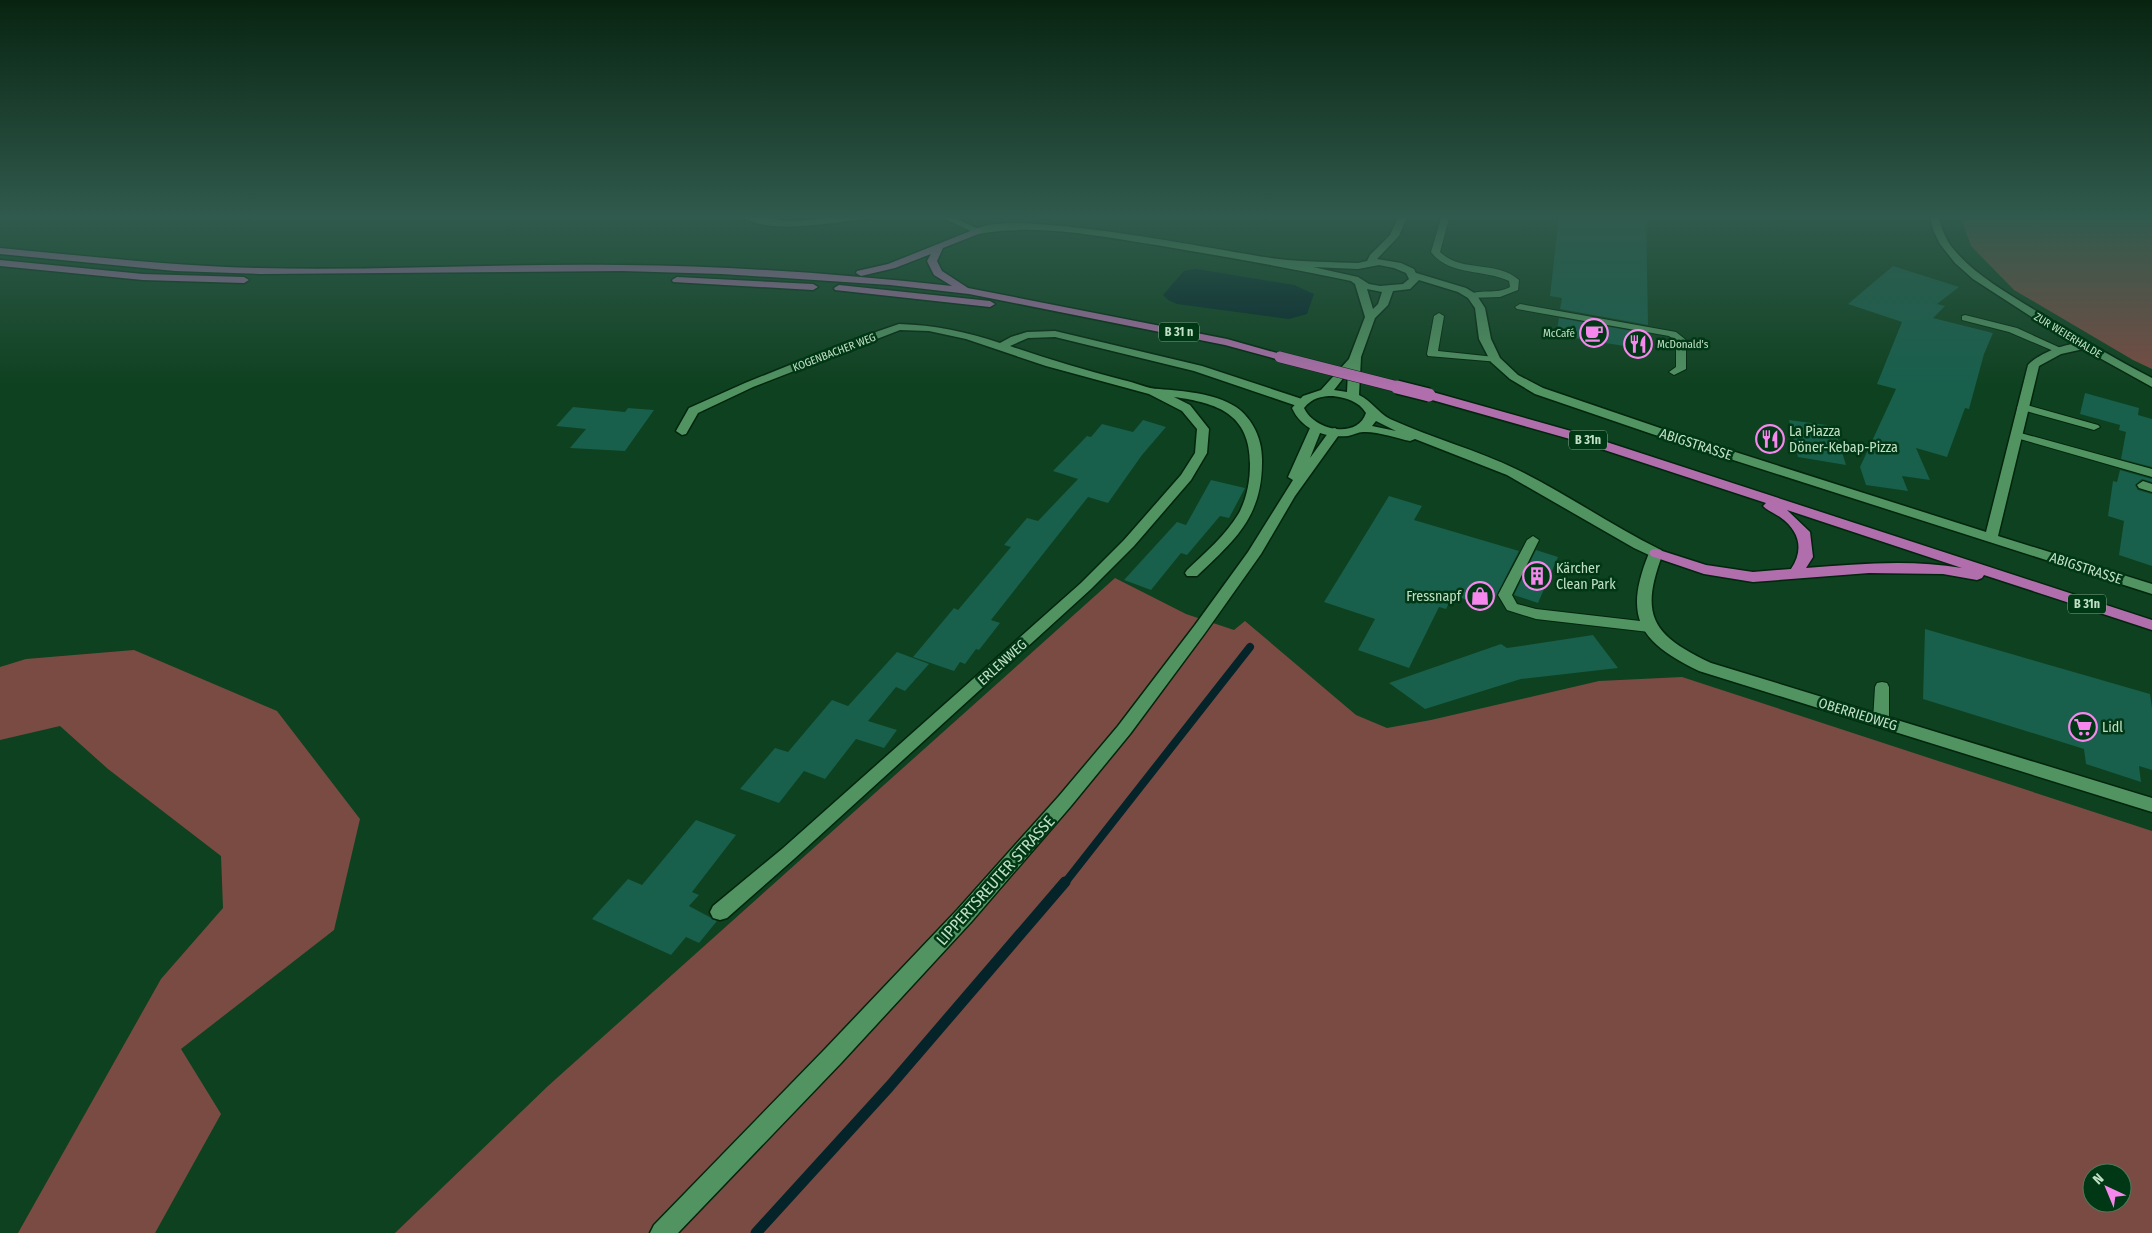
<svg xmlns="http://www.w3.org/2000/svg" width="2152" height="1233" font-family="'Fira Sans Condensed',sans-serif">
<rect width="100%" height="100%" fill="#0e411f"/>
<path fill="#7a4b43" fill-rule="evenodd" d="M1960 215H2152V369L2133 360 2014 290 1971 246Z
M1115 578 1186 614 1234 630 1245 621 1356 715 1387 728 1431 720 1599 681 1682 677 2152 831V1233H395L548 1086ZM2092 1173H2122V1203H2092Z
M134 650 277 711 360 819 334 930 181 1049 221 1114 155 1233H18L161 979 223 908 221 856 108 769 60 726 0 740V667L26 659Z"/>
<path fill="#04242a" d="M1196 269 1294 285 1314 294 1307 314 1289 319 1177 304 1168 300 1163 295 1184 271Z"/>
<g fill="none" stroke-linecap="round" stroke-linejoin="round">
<path stroke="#04242a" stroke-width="8" d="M1064 884 1250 647"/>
<path stroke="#04242a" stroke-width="11" d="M756 1233 889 1087 1065 882"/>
</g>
<path fill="#185f4c" d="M1559 215H1646L1648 325 1560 309 1562 298 1550 296Z
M1893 266 1959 287 1937 304 1945 306 1933 318 1993 333 1984 354 1969 409 1965 408 1947 457 1916 448 1930 480 1902 476 1908 491 1866 485 1860 467 1896 389 1877 384 1902 322 1848 304Z
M1559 318 1649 334V350L1556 335Z
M2085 393 2139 408 2138 415 2152 419V467L2121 459 2126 432 2119 430 2120 425 2080 414Z
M573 407 625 412 628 408 654 410 625 451 570 448 586 429 556 426Z
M1143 420 1166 427 1142 455 1108 503 1088 497 991 620 1000 623 979 650 976 649 965 664 960 662 954 671 913 657 954 608 958 610 1011 547 1004 545 1027 518 1038 521 1078 479 1053 471 1087 436 1091 437 1102 424 1133 432Z
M1789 420 1834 426 1846 465 1798 457Z
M2120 470 2152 479V482L2142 479 2135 485 2138 490 2152 494V566L2119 555 2124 521 2108 516 2113 481 2117 482Z
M1211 480 1245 488 1229 518 1220 516 1187 555 1181 553 1151 590 1124 580 1177 522 1186 525Z
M1389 496 1422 506 1414 520 1519 551 1490 608 1453 595 1446 609 1439 607 1409 668 1358 650 1375 619 1324 602Z
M1536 550 1558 557 1538 603 1514 595Z
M1925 629 2150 694 2152 708V770L2139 766 2141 782 2086 764 2084 749 1923 699Z
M1593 635 1618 668 1521 679 1425 709 1389 683 1501 644 1507 648Z
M897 652 929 664 905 691 896 687 868 721 897 730 884 748 856 739 825 779 804 771 779 803 740 789 775 748 788 752 832 700 848 706Z
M696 820 736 835 692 892 699 895 689 906 717 921 699 943 686 937 671 955 592 919 628 879 642 885Z"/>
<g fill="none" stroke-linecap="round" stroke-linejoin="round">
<defs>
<path id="service" d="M1442 215H1450L1440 252C1461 273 1497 260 1519 280L1518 290 1500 297 1469 298 1467 296C1477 288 1497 295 1510 287L1509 281C1484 269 1449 276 1431 252Z
M1520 304 1676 332 1686 340V369L1674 375 1669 372 1676 367V341L1669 336 1517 309 1515 307Z
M1439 313 1444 316 1438 351 1495 357 1500 360 1499 362 1428 356 1427 354 1434 316Z
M1965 315 2017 328 2065 350 2064 352H2056L2009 332 1962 320V316Z
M2023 404 2098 425 2100 427 2094 430 2019 409 2017 407Z
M2017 432 2152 469V477L2013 437 2011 435 2013 433Z
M2143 481 2152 484V492L2139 488 2137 485Z
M1533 536 1539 540 1512 595 1517 604 1536 609 1649 622 1654 624 1656 627 1654 630 1649 632 1536 619 1507 610 1498 595 1527 540Z
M1882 682 1887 683 1889 687V721L1886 725 1881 727 1876 725 1873 721 1875 687 1877 683Z"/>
<path id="minor" d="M740 215C756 213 773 221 791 221 819 221 848 212 877 215L872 218C841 221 765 237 740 215Z
M936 215H948L983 231 981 233H975Z
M1413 272 1466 288 1476 294 1485 308 1491 339 1500 358 1518 375 1543 388 1660 428 1986 532 2028 365C2039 353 2072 340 2088 344L2090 346 2088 348 2061 354 2039 366 1998 536 2152 584V594L1652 434 1535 394 1510 379 1491 362 1479 339 1475 308 1468 298 1458 292 1409 277 1408 275Z
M899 324C935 325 967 332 1000 343L1011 337 1027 332 1055 331 1202 366 1305 400 1307 403 1301 407 1297 406 1194 371 1055 337 1028 338 1010 346C1047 359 1085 370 1123 380 1134 382 1148 389 1159 389 1184 391 1214 393 1236 407 1253 419 1262 439 1262 459 1263 516 1236 539 1197 576H1187L1185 573 1187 570C1205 553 1226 535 1239 513 1247 498 1250 481 1250 464 1250 414 1218 403 1174 397L1190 405 1209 429 1207 453 1191 480 1134 546 1091 589 794 859 727 918 720 920 713 918 710 912 713 906 782 849 1081 583 1124 540 1181 475 1195 453 1197 429 1182 411 1149 394 1046 366 966 339 929 331 900 330 753 387 698 413 686 434 682 435 676 431 689 408 745 383 847 342Z
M1656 549 1661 550 1663 553C1639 616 1652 635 1711 663L2152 798V812L1699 671C1639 642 1623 617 1649 553L1651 550Z"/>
<path id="tertiary" d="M1930 215H1938C1941 226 1944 236 1951 246 1972 273 2004 291 2033 309 2072 333 2111 357 2152 378V387L2069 341 1973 279 1955 263 1940 244 1933 230Z
M1316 424 1322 428 1310 458 1331 429 1335 428 1341 432 1295 496 1261 554 1205 633 1130 734 1071 806 972 921 842 1062 678 1233H650L654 1225 826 1048 958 909 1059 796 1118 726 1195 625 1248 552 1293 480 1288 477 1310 428Z"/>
<path id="secondary" d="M1399 215H1408L1399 236 1377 259 1401 263 1414 269 1419 280 1410 289 1393 291 1388 305 1375 318 1361 357 1359 395C1372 401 1378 413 1390 419 1432 438 1477 450 1518 470 1567 494 1612 526 1661 550L1663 553 1661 556H1651L1634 548 1507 475 1415 439 1410 441C1397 438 1376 431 1363 432 1358 432 1353 435 1348 436 1325 438 1302 430 1292 408L1303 396 1321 390 1349 359 1365 317 1355 284 1351 281C1286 267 1221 256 1156 245 1097 236 1037 223 978 234L973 231C1003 205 1229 253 1278 259 1304 262 1332 262 1358 263L1367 261 1370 255 1390 235ZM1379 265 1394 268 1406 273 1409 279 1403 284 1380 286 1369 284 1358 277 1313 267 1358 269ZM1367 289 1382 292 1378 304 1373 309ZM1348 372 1347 392 1334 390ZM1333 396C1346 398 1359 401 1366 413 1357 440 1314 430 1304 408 1312 398 1321 396 1333 396ZM1376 421 1396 431 1372 426Z"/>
<path id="trunk" d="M978 228 981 229V233L943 248 937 261 942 271 968 288 1227 339 1284 355 1286 357 1280 360 1225 345 969 294 890 285 722 274 622 271 260 274 175 271 0 254V248C86 256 172 266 258 268 379 271 501 263 622 265 732 266 843 274 952 286L934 275 927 261 931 254 895 268 861 276 856 273 857 271 888 264Z
M0 260 143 274 244 277 249 280 244 283 143 280 0 266Z
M677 277 813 284 818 287 813 290 673 282 672 280Z
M839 285 990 301 995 304 990 307 835 290 834 288Z
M1429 391 1585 435 2152 620V630L1984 575 1982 578 1977 580 1943 574 1869 573 1753 582 1704 574 1651 556 1649 553 1651 550 1656 549 1706 565 1753 572 1791 569C1804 550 1800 531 1780 517 1774 513 1768 511 1763 506L1766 503 1577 441 1425 398 1423 395ZM1787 510 1962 568C1911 559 1857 564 1806 568L1813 557 1810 532Z"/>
</defs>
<use href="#service" stroke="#02250d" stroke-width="2"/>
<use href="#minor" stroke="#02250d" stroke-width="3"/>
<use href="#tertiary" stroke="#02250d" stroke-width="3"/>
<use href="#secondary" stroke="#02250d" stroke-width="3"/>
<use href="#trunk" stroke="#02250d" stroke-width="3"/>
<use href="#service" fill="#529362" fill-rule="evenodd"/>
<use href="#minor" fill="#529362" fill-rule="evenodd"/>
<use href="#tertiary" fill="#529362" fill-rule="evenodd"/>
<use href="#secondary" fill="#529362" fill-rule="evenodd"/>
<use href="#trunk" fill="#b06fac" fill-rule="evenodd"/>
<defs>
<path id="trunk-bridge-far1" d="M1280 357 1402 388"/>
<path id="trunk-bridge" d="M1397 387 1429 395"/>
</defs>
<use href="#trunk-bridge-far1" stroke="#02250d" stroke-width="12" stroke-linecap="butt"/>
<use href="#trunk-bridge" stroke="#02250d" stroke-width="16" stroke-linecap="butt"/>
<use href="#trunk-bridge-far1" stroke="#b06fac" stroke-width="11"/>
<use href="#trunk-bridge" stroke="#b06fac" stroke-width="13"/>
</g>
<linearGradient id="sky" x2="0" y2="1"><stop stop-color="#082411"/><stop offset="0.56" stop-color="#305a4d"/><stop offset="1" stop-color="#305a4d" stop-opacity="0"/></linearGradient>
<rect width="2152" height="387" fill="url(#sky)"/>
<defs>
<symbol id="cafe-ring" viewBox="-11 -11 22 22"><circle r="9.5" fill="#003715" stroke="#f688ed" stroke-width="1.5"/><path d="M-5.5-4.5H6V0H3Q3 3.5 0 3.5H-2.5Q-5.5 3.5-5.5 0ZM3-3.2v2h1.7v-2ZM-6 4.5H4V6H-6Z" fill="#f688ed"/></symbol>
<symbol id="restaurant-ring" viewBox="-11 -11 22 22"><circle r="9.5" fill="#003715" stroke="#f688ed" stroke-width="1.5"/><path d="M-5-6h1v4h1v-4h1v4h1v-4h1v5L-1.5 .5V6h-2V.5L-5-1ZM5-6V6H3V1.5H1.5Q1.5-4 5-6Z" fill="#f688ed"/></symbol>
<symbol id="building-ring" viewBox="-11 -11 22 22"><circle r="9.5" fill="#003715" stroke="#f688ed" stroke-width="1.5"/><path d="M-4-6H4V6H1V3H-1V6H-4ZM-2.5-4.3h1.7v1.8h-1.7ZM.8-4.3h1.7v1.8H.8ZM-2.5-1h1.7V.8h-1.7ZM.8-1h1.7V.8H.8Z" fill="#f688ed"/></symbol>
<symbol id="shop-ring" viewBox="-11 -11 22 22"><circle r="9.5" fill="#003715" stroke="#f688ed" stroke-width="1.5"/><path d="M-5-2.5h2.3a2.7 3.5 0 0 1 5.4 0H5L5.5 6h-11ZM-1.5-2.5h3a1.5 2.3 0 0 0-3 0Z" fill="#f688ed"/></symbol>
<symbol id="supermarket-ring" viewBox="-11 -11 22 22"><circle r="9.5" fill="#003715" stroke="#f688ed" stroke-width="1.5"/><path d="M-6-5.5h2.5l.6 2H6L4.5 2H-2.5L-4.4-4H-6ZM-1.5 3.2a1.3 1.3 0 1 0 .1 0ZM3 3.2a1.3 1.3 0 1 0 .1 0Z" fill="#f688ed"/></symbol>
</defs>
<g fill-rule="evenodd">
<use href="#cafe-ring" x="1578" y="317" width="32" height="32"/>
<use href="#restaurant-ring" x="1622" y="328" width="32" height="32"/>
<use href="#restaurant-ring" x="1754" y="423" width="32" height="32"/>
<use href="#building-ring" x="1521" y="560" width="32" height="32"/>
<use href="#shop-ring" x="1464" y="580" width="32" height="32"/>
<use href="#supermarket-ring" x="2067" y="711" width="32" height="32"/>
</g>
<g text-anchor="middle" stroke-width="5" stroke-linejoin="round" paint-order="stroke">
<g font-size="11" fill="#c0e0c5" stroke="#003715" text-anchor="end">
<text x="1575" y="337">McCafé</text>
<text x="1657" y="348" text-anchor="start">McDonald's</text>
</g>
<g font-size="11" fill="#c0e0c5" stroke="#003715">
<text transform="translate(2068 335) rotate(31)" y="4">ZUR WEIERHALDE</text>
<text transform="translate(834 352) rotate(-21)" y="4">KOGENBACHER WEG</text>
</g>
<g fill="#003715" stroke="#86ad90" stroke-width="1">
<rect x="1159" y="322.5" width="40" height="19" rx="4"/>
<rect x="1569" y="430.5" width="38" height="19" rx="4"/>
<rect x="2068" y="594.5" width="38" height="19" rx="4"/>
</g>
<g font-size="12" font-weight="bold" fill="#c0e0c5">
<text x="1179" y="336">B 31 n</text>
<text x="1588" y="444">B 31n</text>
<text x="2087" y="608">B 31n</text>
</g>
<g font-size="14" fill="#c0e0c5" stroke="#003715" text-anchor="start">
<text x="1789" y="436">La Piazza<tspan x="1789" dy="16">Döner-Kebap-Pizza</tspan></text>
<text x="1556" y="573">Kärcher<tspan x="1556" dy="16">Clean Park</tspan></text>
<text x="1461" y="601" text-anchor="end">Fressnapf</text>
<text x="2102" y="732">Lidl</text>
</g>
<g font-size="14" fill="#c0e0c5" stroke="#003715">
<text transform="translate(1696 444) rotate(18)" y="5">ABIGSTRASSE</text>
<text transform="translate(2086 568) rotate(18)" y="5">ABIGSTRASSE</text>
<text transform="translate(1002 662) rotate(-42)" y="5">ERLENWEG</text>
<text transform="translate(1858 714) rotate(17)" y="5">OBERRIEDWEG</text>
</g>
<g font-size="16" fill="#c0e0c5" stroke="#003715">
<text transform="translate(995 880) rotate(-48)" y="6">LIPPERTSREUTER STRASSE</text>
</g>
</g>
<g transform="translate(2107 1188) rotate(316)"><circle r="24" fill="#003715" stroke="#4d7b5b"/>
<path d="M0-4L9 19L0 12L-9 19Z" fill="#f688ed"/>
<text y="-8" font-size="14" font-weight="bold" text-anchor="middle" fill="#c0e0c5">N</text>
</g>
</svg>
